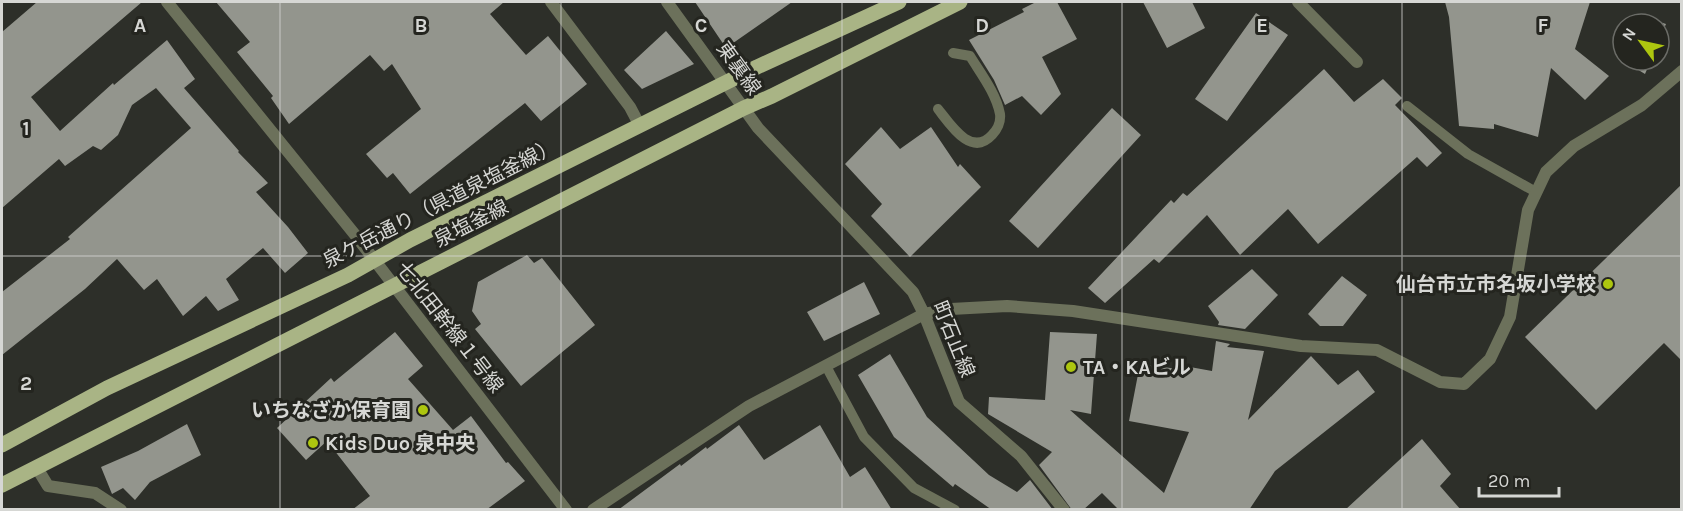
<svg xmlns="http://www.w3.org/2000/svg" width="1683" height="511" font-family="Karla,'Noto Sans JP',sans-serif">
<rect width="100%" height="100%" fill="#2d2f29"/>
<path fill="#93958d" d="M37 2H142L31 97 60 131 113 83 114 85 167 40 195 79 184 88 239 151 238 152 268 183 256 192 288 227 308 253 285 273 263 248 226 279 239 300 218 311 206 296 183 316 157 279 144 290 117 259 85 289 2 355V292L70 239 68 237 191 128 156 88 132 105 118 135 101 150 93 146 65 166 59 159 2 208V32Z
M216 2H504L490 14 526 55 548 36 587 84 541 121 525 103 410 194 393 173 387 178 366 154 421 109 392 64 384 71 370 55 289 124 271 98 273 96 237 52 250 42Z
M695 2H792L726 48Z
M1036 2H1057L1077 39 1042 57 1061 94 1041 115 1022 96 1005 105 994 80 969 40 1024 12 1022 9Z
M1143 2H1192L1205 28 1167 48Z
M1445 2H1590L1575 49 1609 76 1585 100 1551 68 1538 137 1494 124V129L1459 126 1449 17Z
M1256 13 1288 35 1227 121 1195 99Z
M1635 14 1666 24 1659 40V24H1630Z
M666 31 694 64 642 89 624 70Z
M1623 41V60H1651L1645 74 1617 57Z
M1324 69 1354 102 1383 79 1402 98 1395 105 1442 153 1427 167 1417 157 1318 244 1288 209 1240 255 1207 215 1159 263 1154 259 1105 303 1088 288 1171 200 1174 203 1183 193 1187 196Z
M1112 108 1141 135 1038 248 1009 221Z
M881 127 900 149 931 127 958 167 960 164 981 187 910 257 871 216 882 204 845 164Z
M1682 184V361L1664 343 1596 410 1525 337Z
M527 255 534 263 542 258 595 325 521 386 475 329 481 324 472 311 478 282Z
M1252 269 1278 295 1245 329 1218 325 1219 322 1208 306Z
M1342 276 1367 295 1343 326H1320L1308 314Z
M864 282 880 314 824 341 807 312Z
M395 332 423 366 408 379 453 430 471 416 506 463 508 462 525 481 486 510H352L370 496 327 441 306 460 277 428 331 378 334 382Z
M1050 332 1097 334 1091 414 1070 410 1164 493 1189 432 1129 421 1140 364 1178 369 1179 365 1212 371 1216 341 1230 344 1227 347 1264 351 1248 420 1311 356 1338 385 1358 370 1375 392 1275 471 1249 510H1119L1102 493 1083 510H1072L1039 465 1052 452 988 414 989 397 1045 400Z
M890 354 927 417 989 475 1017 492 1030 480 1053 510H992L955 484 953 487 894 437 858 375Z
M187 424 201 455 150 482 135 500 123 488 112 494 101 467 138 451Z
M739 425 764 460 820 425 850 477 865 467 892 510H618L680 464 681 466 706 447 707 449Z
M1422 439 1451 474 1440 486 1461 510H1345Z"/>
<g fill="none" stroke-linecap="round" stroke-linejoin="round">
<path stroke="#6c715b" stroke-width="10" d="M1407 106 1468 154 1536 192
M938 109C950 124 971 158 992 135 997 130 1001 122 1000 114 996 93 981 74 970 56L953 53
M826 366 864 437 914 488 955 510"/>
<path stroke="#6c715b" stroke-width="12" d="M551 2 630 107 640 126
M667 2 758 128 913 292 924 314 959 402 1021 456 1064 510
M1298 2 1357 62
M37 468 48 486 95 493 121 510
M593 510 749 406 924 314 951 309 1007 306 1073 311 1301 346 1377 350 1440 382 1464 384 1490 359 1510 317 1528 210 1546 172 1574 146 1642 105 1682 71"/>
<path stroke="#6c715b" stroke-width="12" d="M167 2 356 236 566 510"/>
<path stroke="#a9b485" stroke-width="15" d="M2 445 107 388 348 275 410 240 757 67 899 2
M2 485 744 108 772 96 960 2"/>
</g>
<path fill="none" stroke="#d6d7d4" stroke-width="1.5" stroke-opacity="0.55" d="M280 2V510M561 2V510M842 2V510M1122 2V510M1402 2V510M2 256H1682"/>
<g fill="#adc60f" stroke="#24251f" stroke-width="2">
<circle cx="1608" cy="284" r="6"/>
<circle cx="1071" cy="367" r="6"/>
<circle cx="423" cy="410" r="6"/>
<circle cx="313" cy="443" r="6"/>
</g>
<g text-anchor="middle" stroke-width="6" stroke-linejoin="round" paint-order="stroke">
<g font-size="20" fill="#d6d7d4" stroke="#24251f">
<text transform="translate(739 68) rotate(54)" y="7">東裏線</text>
<text transform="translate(440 203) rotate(-27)" y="7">泉ケ岳通り（県道泉塩釜線）</text>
<text transform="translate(471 223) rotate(-27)" y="7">泉塩釜線</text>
<text transform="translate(450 327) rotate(52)" y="7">七北田幹線１号線</text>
<text transform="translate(954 339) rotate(68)" y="7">町石止線</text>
</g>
<g font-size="20" font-weight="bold" fill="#d6d7d4" stroke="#24251f" text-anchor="end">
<text x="1596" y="291">仙台市立市名坂小学校</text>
<text x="1083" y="374" text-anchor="start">TA・KAビル</text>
<text x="411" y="417">いちなざか保育園</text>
<text x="325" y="450" text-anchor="start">Kids Duo 泉中央</text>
</g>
</g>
<g font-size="20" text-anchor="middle" font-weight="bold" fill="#d6d7d4" stroke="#24251f" stroke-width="6" stroke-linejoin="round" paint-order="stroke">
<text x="140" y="32">A</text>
<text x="421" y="32">B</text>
<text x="701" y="32">C</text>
<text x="982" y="32">D</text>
<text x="1262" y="32">E</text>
<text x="1543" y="32">F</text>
<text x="26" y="135">1</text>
<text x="26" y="390">2</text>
</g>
<rect width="1683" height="511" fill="none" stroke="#d6d7d4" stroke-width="6"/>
<g transform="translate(1641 42) rotate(303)"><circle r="28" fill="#24251f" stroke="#6b6c67" stroke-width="1.5"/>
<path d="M0-4.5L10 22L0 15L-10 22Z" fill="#adc60f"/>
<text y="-9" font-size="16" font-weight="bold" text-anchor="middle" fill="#d6d7d4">N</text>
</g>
<path d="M1479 487v9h80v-9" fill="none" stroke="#d6d7d4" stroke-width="3"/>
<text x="1488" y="487" font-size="18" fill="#d6d7d4" stroke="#24251f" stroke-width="4.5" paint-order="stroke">20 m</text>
</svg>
